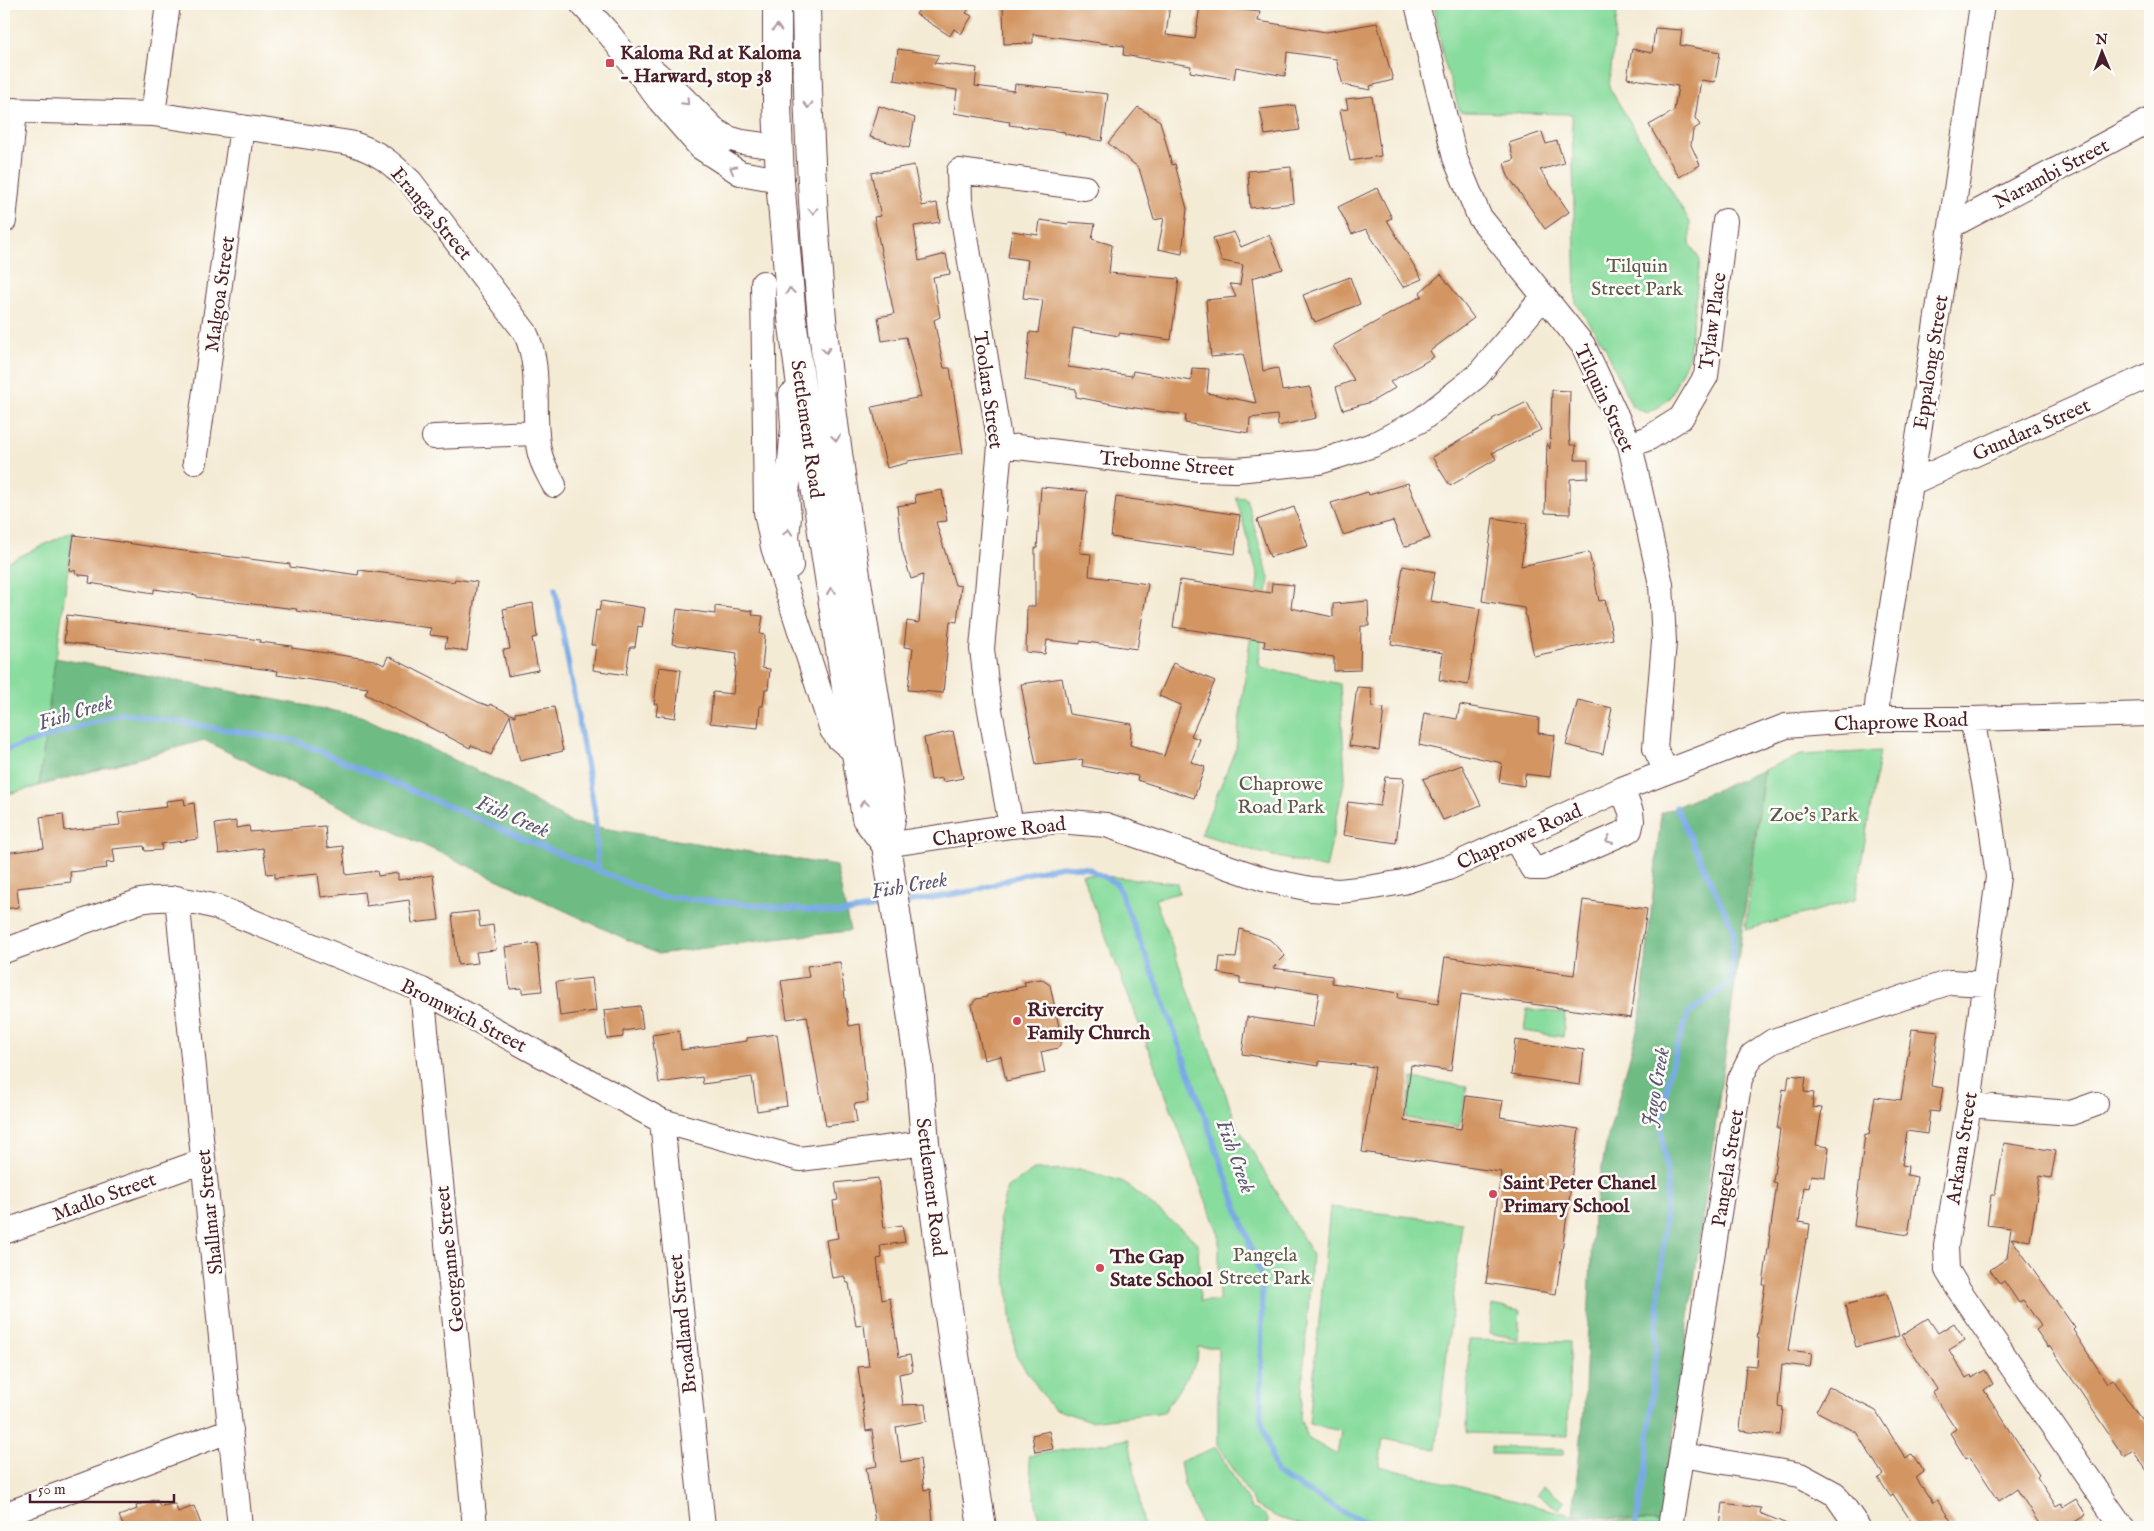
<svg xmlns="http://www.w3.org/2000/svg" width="2154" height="1531" font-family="'IM FELL English',serif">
<rect width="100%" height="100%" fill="#fdfcf7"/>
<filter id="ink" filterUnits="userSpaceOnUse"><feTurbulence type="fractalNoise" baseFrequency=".02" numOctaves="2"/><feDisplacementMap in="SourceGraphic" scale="10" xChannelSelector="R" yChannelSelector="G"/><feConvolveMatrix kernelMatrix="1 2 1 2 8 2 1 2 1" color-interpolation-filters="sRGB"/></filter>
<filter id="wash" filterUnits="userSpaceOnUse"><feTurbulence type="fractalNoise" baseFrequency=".0096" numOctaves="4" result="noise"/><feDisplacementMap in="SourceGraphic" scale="20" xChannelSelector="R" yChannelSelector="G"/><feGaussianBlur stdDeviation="1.12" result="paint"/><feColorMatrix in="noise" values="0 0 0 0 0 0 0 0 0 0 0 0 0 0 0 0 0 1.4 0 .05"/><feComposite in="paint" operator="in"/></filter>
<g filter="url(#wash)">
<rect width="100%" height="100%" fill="#f4ebd5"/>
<path fill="#88dc9d" stroke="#697e64" d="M1434 4H1618L1609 87 1690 222V244L1700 260 1689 356 1670 397 1659 407 1646 413 1632 406 1604 345 1576 303 1572 114 1460 112 1443 58Z
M1236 497 1246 498 1269 578 1259 663 1261 667 1340 684 1345 777 1326 869 1258 852 1201 834 1236 748 1258 577Z
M73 531 39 786 4 795V564Z
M1880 751 1855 900 1745 930 1764 770 1801 755Z
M1082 874 1177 883 1179 893 1155 899 1237 1125 1312 1254 1300 1419 1309 1439 1337 1455 1341 1431 1309 1424 1330 1207 1462 1223 1436 1449 1383 1439 1379 1466 1591 1520 1661 1522V1527H1308L1279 1518 1255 1505 1218 1444V1347H1198L1197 1361 1164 1412 1090 1421 1052 1408 1016 1356 999 1218 1007 1188 1034 1170 1080 1169 1124 1182 1198 1243 1200 1301H1219V1235Z
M1527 1009 1565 1013 1563 1037 1524 1031Z
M1412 1078 1467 1086 1459 1127 1406 1118Z
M1492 1305 1520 1311 1518 1339 1489 1333Z
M1469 1340 1570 1342 1568 1436 1467 1433Z
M1129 1439 1144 1527H1040L1028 1456Z
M1216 1447 1252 1509C1262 1512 1271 1515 1267 1527H1202L1184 1484 1180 1462Z
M1491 1447 1563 1449V1455L1491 1454Z
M1543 1486 1565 1501 1559 1509 1536 1495Z"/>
<path fill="#6ebc84" stroke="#5c6e58" d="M55 658 361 716 501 782 572 823 836 866 850 931 783 938 658 954 277 777 204 740 39 786Z
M1764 770 1661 1522 1573 1515 1584 1411 1593 1216 1607 1140 1640 1020 1661 813Z"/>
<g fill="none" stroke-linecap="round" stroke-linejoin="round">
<path stroke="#7aaae5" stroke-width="5.5" d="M555 589 595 813 598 870
M4 751 122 713 296 741 658 896 839 913 888 905
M902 903 977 890 1025 874 1061 866 1087 868 1117 884 1160 991 1262 1278 1261 1418 1276 1473 1349 1515 1381 1527
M1635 1527 1647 1461 1668 1181 1661 1126 1671 1066 1688 1014 1730 983 1734 931 1676 807"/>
</g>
<g id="blocks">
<path fill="#d39663" d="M923 4H972L966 13 972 16 961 34 954 29 950 36 916 14Z
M1003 4H1170L1166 35 1195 39 1200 6 1260 12 1258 21 1326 32 1377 23 1393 80 1370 86 1371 90 1343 85 1336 59 1287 52 1285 76 1236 67 1234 79 1190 72 1191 66 1123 55 1124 46 1033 34V43L1004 44Z
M1655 28 1682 30 1680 45 1720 52 1715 82 1701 80 1695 118 1700 125 1693 130 1691 145 1700 165 1679 177 1649 125 1674 111 1678 86 1627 78 1632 49 1652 53Z
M898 49 939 55 934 63 977 68 975 86 1014 91 1015 84 1108 94 1102 141 1065 134V132L1009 125 1010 122 954 113 957 90 894 80Z
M1372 96 1381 156 1350 161 1340 110 1348 109 1346 99Z
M1295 105 1300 130 1265 135 1260 109Z
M879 106 915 118 909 148 870 137Z
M1138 107 1160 121 1172 165 1175 164 1187 209 1182 254 1158 249 1164 218 1154 220 1139 168 1108 143Z
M1542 132 1546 144 1557 141 1564 163 1540 170 1569 212 1545 229 1508 176 1504 163 1514 160 1509 143Z
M914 165 922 206 937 203 940 222 914 226 919 261 946 254 950 274 933 277 940 317 934 320 944 368H950L963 453 907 461V463L887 468 872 407 921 397 906 337 882 341 878 317 894 314 874 217 881 216 871 173Z
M1291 167 1294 203 1250 208 1248 171Z
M1377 188 1392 218 1387 220 1422 279 1403 287 1366 229 1352 234 1338 207Z
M1040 220 1068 224 1069 222 1095 224 1092 239 1112 245 1109 273 1179 279 1171 340 1119 333V336L1073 328 1068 367 1132 376 1133 371 1191 381 1192 368 1209 369 1207 393 1256 403 1243 354 1211 357 1206 300 1236 297 1230 284 1240 285 1243 265 1222 261 1213 238 1234 232 1241 247 1269 235 1283 269 1252 278 1263 371 1278 368 1282 391 1310 387 1316 418 1278 426 1277 415 1250 418 1249 433 1185 423 1186 415 1128 407 1076 397V389L1025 380 1030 332 1038 333 1043 300 1023 298 1028 260 1008 257 1012 231 1038 235Z
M1441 274 1474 318 1430 351 1434 357 1390 382 1395 388 1371 402 1343 410 1336 387 1354 380 1333 346 1422 296 1420 292Z
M1350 277 1360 304 1315 322 1314 319H1312L1303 295Z
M1552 390 1570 391 1569 428 1570 445H1576L1575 460H1588V478L1570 479V514L1545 513 1547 443 1550 449Z
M1527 402 1541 430 1492 453 1496 459 1450 486 1432 457 1493 421 1492 419Z
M1408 483 1430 538 1404 547 1393 521 1343 535 1331 503 1368 492 1369 495Z
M1041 487 1087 491 1080 553 1091 554 1089 576 1148 584 1137 649 1080 641V644L1047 640 1045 654 1026 652 1027 606H1035V548L1037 549Z
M942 490 947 521 936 522 955 585 961 586 957 622 950 621 943 693 908 690 913 648 904 647 907 621 919 623 923 575 911 579 902 549 897 506 916 503 915 495Z
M1116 497 1240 515 1235 554 1111 537Z
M1294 507 1308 546 1270 557 1257 520Z
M1493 518 1527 523 1521 566 1589 552 1599 601 1605 600 1613 639 1534 656 1524 608 1482 601Z
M74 535 160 548 290 564V567L324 572V570L358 575 359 570 454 582 455 579 477 582 467 651 445 648 447 637 430 635 431 628 296 611 297 609 217 600 197 597V595L154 589V593L89 583 90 576 80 575 75 573 76 571 69 570Z
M1403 566 1435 572 1430 601 1480 609 1468 685 1439 680 1443 653 1391 644Z
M1180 580 1271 593 1272 583 1294 585 1291 608 1333 617V604L1368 601 1369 626H1361L1360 670 1334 671V657L1264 647 1265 641 1173 627Z
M601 601 645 608 642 627 638 626 635 647H630L626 675 593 670 596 645H591L596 610 599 611Z
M533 603 537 637 532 638 538 670 508 676 503 650 510 649 503 609Z
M715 606 753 611 752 615 763 616 760 634 765 635 762 668 770 669 768 689H765L763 706H760L758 728 710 723 713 692 733 694 737 653 672 644 677 609 715 614Z
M67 615 260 640 259 642 292 646V648L374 660 384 665 388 656 478 702 489 706 490 704 515 716V713L554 707 563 751 520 761 510 715 491 755 471 745 470 748 365 694 368 688 277 675 278 671 64 642Z
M1173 663 1215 681 1191 736 1200 739 1191 762 1205 767 1194 798 1137 780 1138 776 1082 766 1083 759 1036 765 1021 684 1062 678 1069 714 1132 724 1130 745 1164 756 1181 705 1159 696Z
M659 667 681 670 675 718 656 715 658 704H654Z
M1357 687 1371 688 1372 707 1384 708 1379 750 1349 746Z
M1578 700 1612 708 1603 754 1566 745Z
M1460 705 1539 718 1538 733 1555 735 1550 777 1525 774 1524 786 1499 782 1502 763 1419 745 1424 713 1457 719Z
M953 731 963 778 943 782 942 778 931 780 924 738Z
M1462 765 1481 805 1443 820 1423 779Z
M1385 777 1404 778 1396 843 1343 835 1348 802 1380 806Z
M184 799 185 805 194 803 198 839 161 844 162 850 145 851 144 846 113 849 115 862 106 863 107 868 70 872 71 882 17 888 19 907 4 909V853L44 848 40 817 63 814 65 831 120 825 118 813 167 807 166 801Z
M236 821V828L249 826 250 832 325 826 327 848 343 846 346 875 377 871 378 876 398 873V880L433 875 439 920 412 923 409 900 366 906 364 892 321 897 318 874 275 878V873L267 874 263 848 219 854 215 824Z
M1583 900 1647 909 1631 1018 1461 994 1451 1071 1411 1065 1404 1121 1461 1129 1466 1096 1503 1101 1500 1117 1579 1129 1556 1294 1486 1283 1501 1172 1362 1152 1375 1067 1319 1061V1066L1242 1054 1247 1017 1313 1027 1319 993 1276 986V988L1240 983V977L1218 973 1220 957 1236 958 1240 929 1269 939 1279 948 1285 956 1273 968 1332 976V983L1399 993 1398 998 1438 1004 1445 957 1574 975Z
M478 911 480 927 493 925 496 950 476 952 478 963 458 965 452 914Z
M537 943 542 991 522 993V988L510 989 505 947Z
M840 962 849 1026 860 1024 868 1102 854 1104 857 1122 826 1126 807 1016 787 1019 781 981 809 977 807 966Z
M592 978 596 1011 560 1016 556 982Z
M1041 979 1050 985 1062 1041 1058 1048 1041 1052 1045 1073 1006 1081 1001 1056 984 1060 972 1005 976 999 987 997V995L1026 986 1024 982Z
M640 1006 643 1028 623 1031V1037L607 1039 604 1010Z
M1912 1029 1938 1032 1931 1086 1943 1088 1939 1112 1930 1111 1927 1134 1907 1131 1902 1165 1908 1166 1907 1175 1917 1177 1908 1235 1854 1226 1865 1134 1869 1135 1875 1097 1901 1100Z
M679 1031 681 1050 747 1041V1038L777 1034 787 1106 757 1111 752 1077 703 1084 702 1077 659 1083 652 1035Z
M1515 1040 1584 1050 1580 1085 1511 1075Z
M1789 1075 1806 1077 1804 1092 1814 1093 1812 1107 1822 1108 1816 1145 1829 1147 1825 1177 1811 1175 1809 1188 1804 1187 1799 1222 1810 1224 1808 1239H1806L1788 1350 1812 1353 1810 1367 1782 1364 1778 1406 1783 1407 1780 1435 1740 1431 1746 1365 1757 1366 1759 1338H1757L1765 1285H1763L1777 1183 1773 1182 1780 1129H1777L1783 1089 1787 1090Z
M2004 1143 2056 1151 2051 1178 2040 1176 2030 1241 2011 1238 2075 1328 2073 1330 2107 1383 2113 1379 2141 1419 2143 1418 2150 1428V1475L2133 1451 2124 1457 2050 1346 2048 1347 2036 1330 2041 1326 2023 1300 2019 1303 2004 1281 2000 1284 1990 1270 2007 1258 2011 1228 1987 1225 1991 1195H1995Z
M878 1178 884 1228 902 1225 905 1242 880 1246 882 1258 877 1259 882 1300 890 1298 899 1357 910 1355 913 1371 899 1374 903 1405 925 1404 927 1421 896 1427 901 1462 920 1459 924 1490 930 1489 933 1522 914 1525V1527H876L866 1468 877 1466 872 1430 866 1431 858 1367 869 1366 864 1325 856 1326 849 1283H847L844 1276 832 1278 826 1240 838 1238 833 1201 838 1200 835 1183Z
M1887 1294 1899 1336 1856 1347 1845 1305Z
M1928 1318 1938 1333 1954 1323 1965 1340 1949 1350 1966 1378 1971 1375 1972 1378 1985 1370 1993 1384 1984 1390 2039 1475 2037 1477 2056 1506 2061 1503 2063 1507 2076 1499 2086 1515 2066 1527H2041L2017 1489 1999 1501 1970 1457 1966 1459 1950 1433 1956 1429 1932 1392 1937 1389 1901 1335Z
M1829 1387 1876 1411 1906 1459 1912 1454 1924 1472 1916 1478 1933 1503 1937 1500 1955 1527H1915L1893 1494 1890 1496 1878 1478 1883 1475 1856 1432 1816 1411Z
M1049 1431 1053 1449 1035 1452 1032 1435Z
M157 1499 160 1506 175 1504 178 1512 194 1506 202 1527H124L119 1516 137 1509 136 1506Z
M1723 1503 1761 1508 1760 1513 1794 1527H1720Z"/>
</g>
</g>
<g filter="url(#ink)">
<use href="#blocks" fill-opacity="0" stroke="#643e44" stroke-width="1"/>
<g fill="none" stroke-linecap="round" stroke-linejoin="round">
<defs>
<path id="minor" d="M582 4 610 35 660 101 700 147 740 173 780 180
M1417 4 1455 158 1479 216 1583 345 1630 445 1661 584 1664 642 1655 748 1666 771
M641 60 671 86 716 131 728 138 742 142 778 147
M4 110 153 114 350 143C379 152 390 162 411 182L525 332C543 369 531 410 539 450 541 463 548 473 554 485
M153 114 168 4
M4 221 15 110
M1951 226 2150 120
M763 283 766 512 773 547 832 730 838 738 856 753
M791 395 793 427 787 495 789 517 787 537 791 566
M434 437 537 433
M1000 445 1199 469 1237 470 1319 462 1373 445 1421 420 1477 376 1544 296
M1630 445 1649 438 1681 418 1706 376 1725 221
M195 462 242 127
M1911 483 2150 375
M1876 719 1878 696 1951 226 1982 4
M1972 719 1989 809 1998 877 1969 1105 1946 1246 1947 1270 1959 1290 2122 1527
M1011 826 988 699 982 649 1000 445 960 200 959 171 1085 188
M1515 838 1532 868H1543L1630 830 1632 821 1631 812 1622 789
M886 845 1011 826 1058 821 1106 825 1266 880 1311 889 1339 891 1368 888 1403 882 1448 868 1622 789 1786 726 1876 719H1972L2150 714
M177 898 240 1527
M4 951 140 901C168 896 192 900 219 908L422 990 662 1121 800 1159 925 1143
M422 990 475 1527
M1969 1105 2071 1113 2096 1104
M662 1121 703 1527
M4 1232 203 1161
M1682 1455 1800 1475 1835 1494 1858 1527
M4 1515 231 1430
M1670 1527 1740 1079 1752 1055 1773 1041 1950 982 1985 984"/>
<path id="major" d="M777 4V104L780 180 792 318 810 454 866 818 886 845
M806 4C808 134 814 263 830 392 847 533 873 673 892 814L886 845 919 1066 925 1143 951 1330 982 1527"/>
</defs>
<use href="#minor" stroke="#643e44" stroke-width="26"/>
<use href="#major" stroke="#643e44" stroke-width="30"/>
<use href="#minor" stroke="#fff" stroke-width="24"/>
<use href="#major" stroke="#fff" stroke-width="28"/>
</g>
<defs><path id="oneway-chevron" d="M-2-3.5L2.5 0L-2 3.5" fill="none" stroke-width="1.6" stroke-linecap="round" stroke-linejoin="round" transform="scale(1.25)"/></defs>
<g stroke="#ae9aa0">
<use href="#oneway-chevron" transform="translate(777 28) rotate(-89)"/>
<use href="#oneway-chevron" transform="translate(686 102) rotate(47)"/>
<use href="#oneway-chevron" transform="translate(808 105) rotate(89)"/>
<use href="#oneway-chevron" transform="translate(733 169) rotate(-151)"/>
<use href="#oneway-chevron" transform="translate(813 211) rotate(86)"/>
<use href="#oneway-chevron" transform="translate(790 291) rotate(-96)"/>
<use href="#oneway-chevron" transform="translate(826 350) rotate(84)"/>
<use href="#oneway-chevron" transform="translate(836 438) rotate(83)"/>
<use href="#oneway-chevron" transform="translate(788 532) rotate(-87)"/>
<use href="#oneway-chevron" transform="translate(831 591) rotate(-99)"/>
<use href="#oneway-chevron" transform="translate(864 803) rotate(-98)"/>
<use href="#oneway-chevron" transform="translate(1609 840) rotate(157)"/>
</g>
</g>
<g fill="#d1495b" stroke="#fdfcf7" stroke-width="2">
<rect x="605" y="58" width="10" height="10" rx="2.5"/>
<circle cx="1017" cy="1021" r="5"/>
<circle cx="1493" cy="1194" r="5"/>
<circle cx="1100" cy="1268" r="5"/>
</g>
<g text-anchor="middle" stroke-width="5" stroke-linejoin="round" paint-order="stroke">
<g font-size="20" font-weight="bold" fill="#4a1f2b" stroke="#fdfcf7" text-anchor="start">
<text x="620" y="59">Kaloma Rd at Kaloma<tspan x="620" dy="23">- Harward, stop 38</tspan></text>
<text x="1027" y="1016">Rivercity<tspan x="1027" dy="23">Family Church</tspan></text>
<text x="1503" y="1189">Saint Peter Chanel<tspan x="1503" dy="23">Primary School</tspan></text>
<text x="1110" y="1263">The Gap<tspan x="1110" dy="23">State School</tspan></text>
</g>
<g font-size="20" fill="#4a1f2b" stroke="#fdfcf7">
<text transform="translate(2051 173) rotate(-28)" y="7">Narambi Street</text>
<text transform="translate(432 213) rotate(50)" y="7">Eranga Street</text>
<text transform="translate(219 294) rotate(-82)" y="7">Malgoa Street</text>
<text transform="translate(1712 321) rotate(-82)" y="7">Tylaw Place</text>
<text transform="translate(1930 362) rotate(-81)" y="7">Eppalong Street</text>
<text transform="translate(989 390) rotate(82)" y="7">Toolara Street</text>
<text transform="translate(1605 398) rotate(65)" y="7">Tilquin Street</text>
<text transform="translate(808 429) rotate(82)" y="7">Settlement Road</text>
<text transform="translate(2031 429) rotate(-24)" y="7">Gundara Street</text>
<text transform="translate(1167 463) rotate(5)" y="7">Trebonne Street</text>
<text transform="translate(1901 721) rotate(-2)" y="7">Chaprowe Road</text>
<text transform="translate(999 831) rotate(-7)" y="7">Chaprowe Road</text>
<text transform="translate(1519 836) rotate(-24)" y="7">Chaprowe Road</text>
<text transform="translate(464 1015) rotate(27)" y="7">Bromwich Street</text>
<text transform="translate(1961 1148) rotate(-81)" y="7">Arkana Street</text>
<text transform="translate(1727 1168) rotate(-81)" y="7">Pangela Street</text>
<text transform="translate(932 1187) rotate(83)" y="7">Settlement Road</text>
<text transform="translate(104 1196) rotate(-20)" y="7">Madlo Street</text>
<text transform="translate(209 1212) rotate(-96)" y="7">Shallmar Street</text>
<text transform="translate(449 1259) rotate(-96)" y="7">Georganne Street</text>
<text transform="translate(682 1324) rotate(-96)" y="7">Broadland Street</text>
</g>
<g font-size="20" fill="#5d584d" stroke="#fdfcf7">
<text x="1637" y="272">Tilquin<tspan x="1637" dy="23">Street Park</tspan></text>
<text x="1281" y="790">Chaprowe<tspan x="1281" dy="23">Road Park</tspan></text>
<text x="1814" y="821">Zoe's Park</text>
<text x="1265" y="1261">Pangela<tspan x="1265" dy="23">Street Park</tspan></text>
</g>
<g font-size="21" font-style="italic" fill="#5d5775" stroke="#fdfcf7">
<text transform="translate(75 712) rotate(-17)" y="7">Fish Creek</text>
<text transform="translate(513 816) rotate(23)" y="7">Fish Creek</text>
<text transform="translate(909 885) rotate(-10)" y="7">Fish Creek</text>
<text transform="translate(1655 1087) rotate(-80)" y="7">Jago Creek</text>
<text transform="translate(1236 1156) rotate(70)" y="7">Fish Creek</text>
</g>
</g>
<rect width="2154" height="1531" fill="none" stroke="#fdfcf7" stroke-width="20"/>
<g transform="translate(2102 52) rotate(359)" stroke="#fdfcf7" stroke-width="4" paint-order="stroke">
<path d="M0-4L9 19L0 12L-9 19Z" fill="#4a1f2b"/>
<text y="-8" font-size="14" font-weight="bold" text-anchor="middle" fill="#4a1f2b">N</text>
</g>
<path d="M30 1494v8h144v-8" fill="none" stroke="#4a1f2b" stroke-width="2.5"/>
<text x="38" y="1494" font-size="15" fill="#4a1f2b" stroke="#fdfcf7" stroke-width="4" paint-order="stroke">50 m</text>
</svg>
